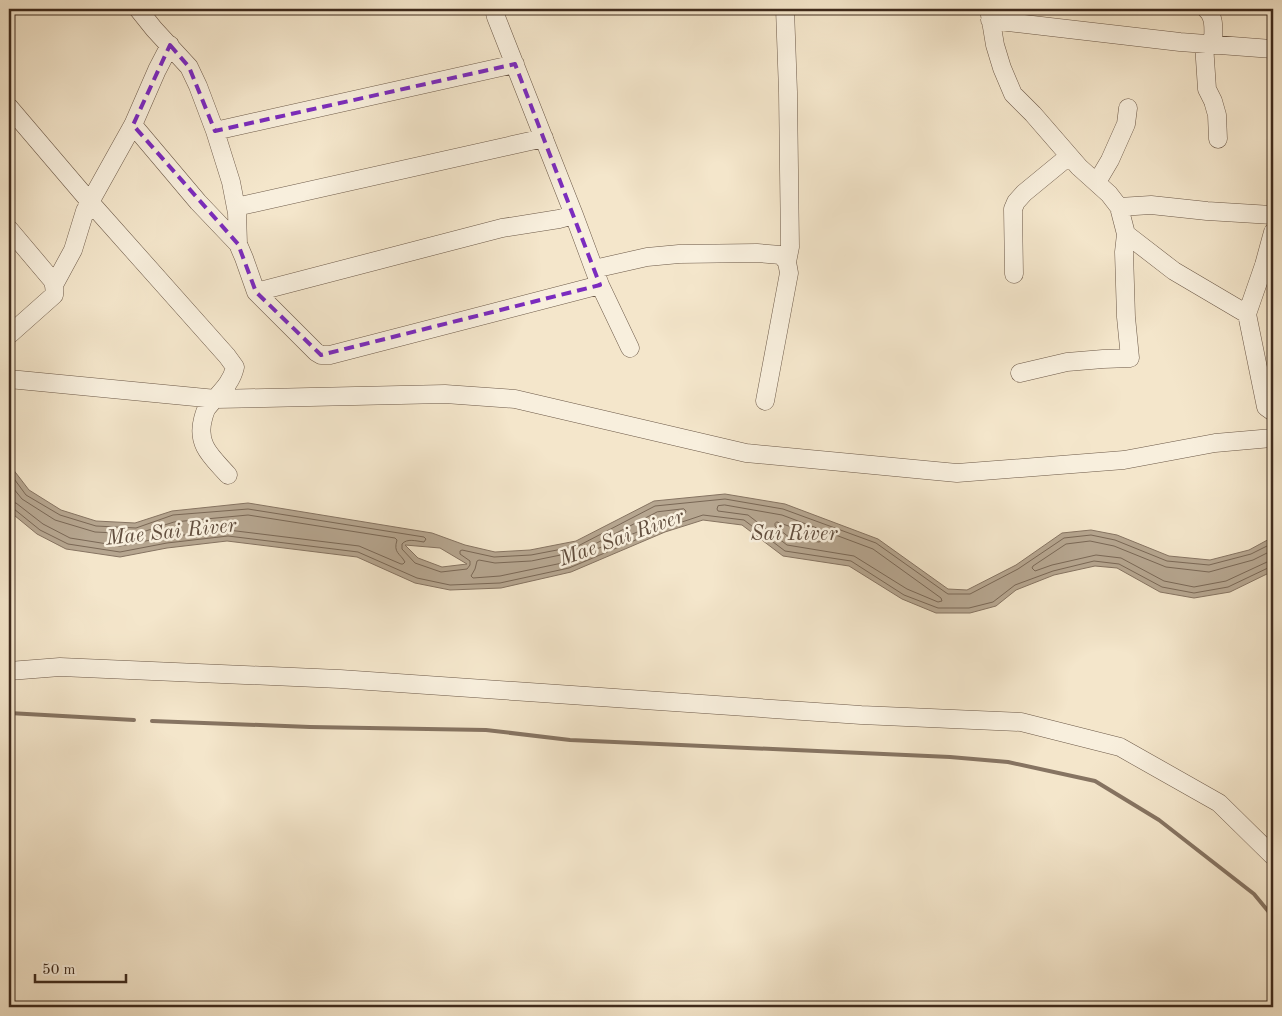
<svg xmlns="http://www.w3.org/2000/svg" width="1282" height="1016" font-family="'Old Standard TT',serif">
<rect width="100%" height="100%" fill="#f4e6cb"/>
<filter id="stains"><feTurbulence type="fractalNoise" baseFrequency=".004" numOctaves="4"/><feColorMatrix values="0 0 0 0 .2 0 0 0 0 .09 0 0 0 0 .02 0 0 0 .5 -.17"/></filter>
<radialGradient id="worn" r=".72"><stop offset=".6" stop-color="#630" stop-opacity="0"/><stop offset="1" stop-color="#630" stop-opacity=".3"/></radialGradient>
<path fill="#b6a690" stroke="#867462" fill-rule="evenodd" d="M9 464 29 490 61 510 96 521 135 523 172 511 248 503 432 533 465 545 495 552 530 550 576 541 654 501 725 494 785 504 878 539 948 589 967 590 1016 565 1062 533 1091 530 1117 535 1169 556 1210 560 1249 550 1273 537V571L1230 592 1194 598 1160 592 1117 568 1095 566 1054 575 1016 590 996 606 970 613H936L902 599 849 566 783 556 742 525 703 520 665 532 571 572 501 588 450 590 415 583 357 557 227 541 167 548 120 557 66 549 37 534 9 511ZM405 545 440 548 467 564 442 567 418 558Z"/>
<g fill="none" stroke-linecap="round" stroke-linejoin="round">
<path stroke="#7a6856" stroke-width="1" d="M9 472 26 495 60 515 96 526 136 528 173 515 248 509 424 537 426 539 424 542C416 541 407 538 402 544V549L415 563 441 572 467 569 470 565V561L460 554V551L462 550 494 557 531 555 578 546 655 506 725 499 783 509 876 543 945 592 948 594H970L1018 569 1064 538 1091 535 1115 540 1167 561 1209 565 1251 554 1273 543
M9 483 22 499 55 520 95 532 136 534 174 522 248 515 395 538 397 540C393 553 400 553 405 562L403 564H401L359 546 228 530 166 537 120 546 70 538 43 524 16 503 9 502
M725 505 782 515 873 549 941 598 942 601 938 602 907 589 854 556 787 545 748 515 718 511 717 509 718 506Z
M9 508 14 509 40 530 68 544 120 552 167 543 228 536 358 552 417 578 450 585 500 583 569 568 664 528 703 515 744 520 785 551 851 561 904 595 938 608H969L993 602 1015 585 1053 571 1094 561 1119 564 1162 587 1194 593 1228 587 1270 567H1273
M684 509 686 511 685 514 661 522 592 551 588 550 589 547 657 512Z
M777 522 820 537 821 541 819 542 790 538 775 526V524Z
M1273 550 1253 560 1209 572 1166 567 1114 546 1090 541 1066 544 1033 566 1032 568 1035 571 1052 565 1096 555 1121 558 1164 581 1194 587 1226 581 1267 562 1273 561
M577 552 579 554V557L567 562 500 576 473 578 471 576 475 569 477 561 479 560 495 563 531 561Z"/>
<path stroke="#867462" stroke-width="4" d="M9 713 134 720
M152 721 310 727 486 730 570 740 950 757 1008 762 1095 781 1159 820 1254 894 1273 917"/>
<defs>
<path id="minor" d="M138 9 154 29 189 67 198 86 215 131 231 182 237 213 238 244 244 258 256 292 316 352 321 355H330L600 285
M494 9 496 17 574 215 600 285 630 348
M785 9 788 92 790 247 787 262
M989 9 995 45 1002 68 1013 94 1033 114 1079 167 1109 194 1119 207 1126 234 1124 252 1126 317 1130 358 1103 359 1067 362 1020 373
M1206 9C1216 17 1213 33 1213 45
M990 20 1180 42 1273 49
M1204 44 1207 89 1213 101 1217 115 1218 139
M9 107 90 202 227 356 235 367C231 385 218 394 207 408 205 411 204 415 203 419 196 445 212 457 228 475
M133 125 198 202 238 244
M215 131 515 64
M1097 182 1110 160 1126 124 1128 108
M236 207 544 138
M1119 207 1151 205 1207 211 1273 215
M9 229 52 280C55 285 55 289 54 295L9 335
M1126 234 1174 271 1247 314 1266 407 1273 412
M594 269 647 257 679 254 757 253 781 255 787 262 789 273 765 401
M1014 274 1013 209 1016 202 1024 193 1069 156
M54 285 73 250 85 211 133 125 157 70 170 45
M256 292 502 228 559 219 574 215
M1247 314 1264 265 1273 232
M9 379 216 399 445 394 515 399 746 453 957 473 1124 460 1215 443 1273 438
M9 671 60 667 340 679 861 715 1021 722 1120 747 1219 803 1273 856"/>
</defs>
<use href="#minor" stroke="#6c5948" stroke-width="19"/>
<use href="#minor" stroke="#f8efdd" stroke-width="18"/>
</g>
<path fill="none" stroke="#7b2cbf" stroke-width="4" stroke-dasharray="10 6" stroke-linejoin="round" d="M170 45 189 67 215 131 515 64 600 285 321 355 256 292 238 244 133 125Z"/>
<g text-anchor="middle" stroke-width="5" stroke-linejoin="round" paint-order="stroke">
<g font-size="21" font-style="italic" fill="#624f3f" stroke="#f8efdd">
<text transform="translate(171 531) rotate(-6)" y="7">Mae Sai River</text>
<text x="794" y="540">Sai River</text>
<text transform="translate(621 537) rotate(-20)" y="7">Mae Sai River</text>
</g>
</g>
<rect width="1282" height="1016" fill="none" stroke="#f4e6cb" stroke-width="30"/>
<rect x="10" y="10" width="1262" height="996" fill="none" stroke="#3e2a1c" stroke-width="2.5"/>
<rect x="15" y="15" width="1252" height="986" fill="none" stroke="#3e2a1c"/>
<path d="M35 974v8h91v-8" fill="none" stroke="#3e2a1c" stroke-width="2.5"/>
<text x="42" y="974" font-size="15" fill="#3e2a1c" stroke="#f8efdd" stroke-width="4" paint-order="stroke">50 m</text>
<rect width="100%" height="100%" filter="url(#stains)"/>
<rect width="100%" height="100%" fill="url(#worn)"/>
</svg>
